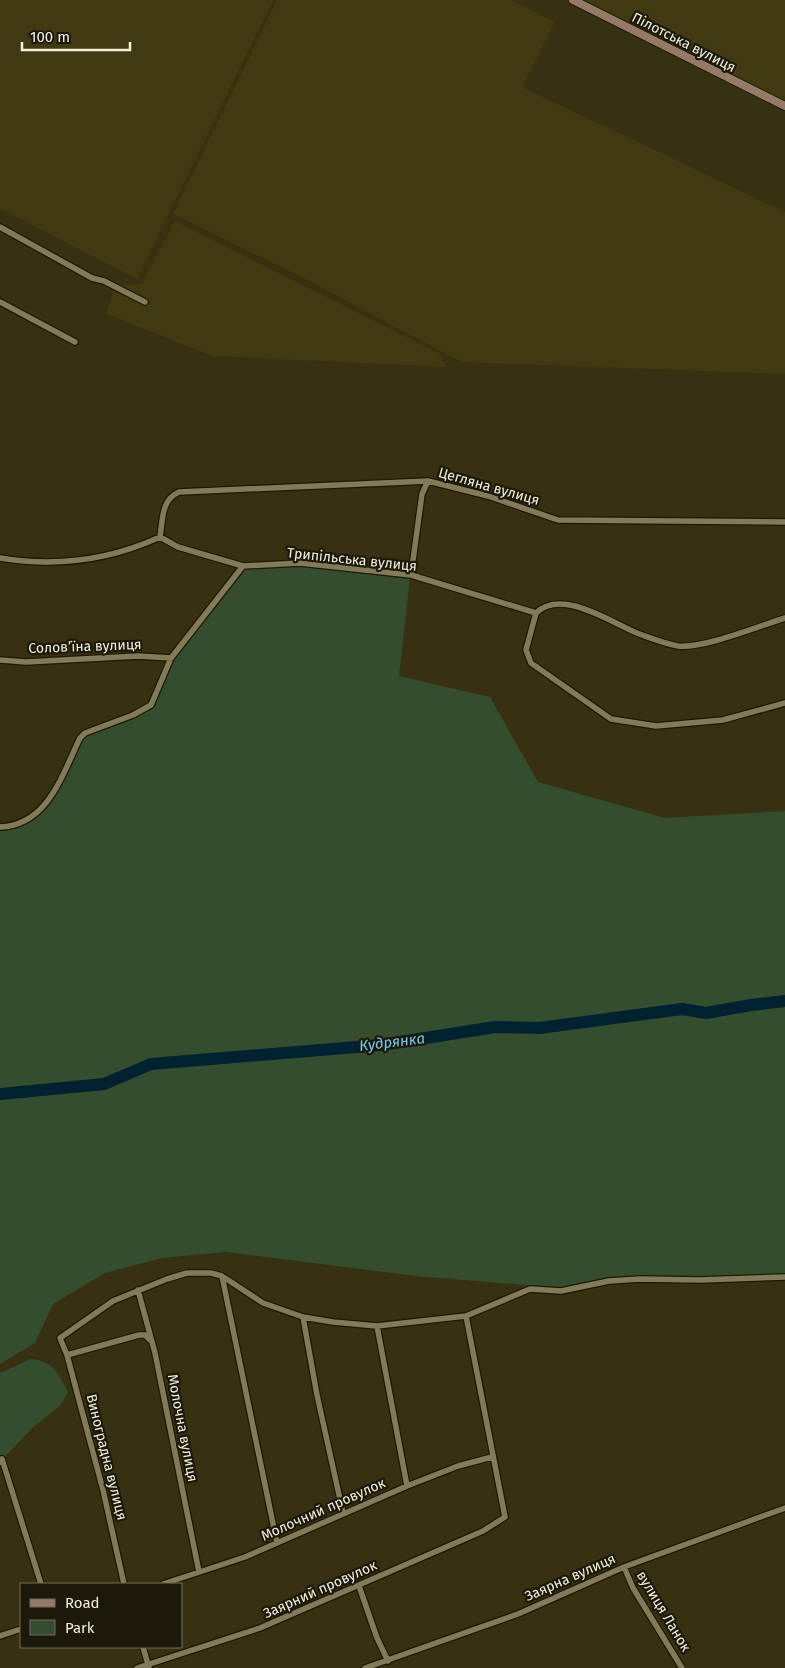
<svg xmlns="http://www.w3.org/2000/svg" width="785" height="1668" font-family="'Fira Sans',sans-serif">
<rect width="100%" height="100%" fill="#373112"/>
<path fill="#413911" d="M0 0H273L137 279 0 208Z
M277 0H512L555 22 522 87 785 212V374L461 362 311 282 173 214Z
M579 0H785V103Z
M175 221 439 353 447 367 212 356 106 314 115 285 141 284Z"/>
<path fill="#344d2e" d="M300 566 410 578 399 676 490 697 538 782 665 818 785 811V1274L700 1278 640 1277 561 1288 416 1276 226 1252 162 1258 105 1273 53 1304 35 1343 0 1364V831C51 828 64 779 83 740L87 736 134 718 153 708 174 659 245 569Z
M31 1359C53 1361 58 1373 68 1392L60 1406 33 1427 0 1462V1373Z"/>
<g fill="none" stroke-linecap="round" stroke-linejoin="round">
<path stroke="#002230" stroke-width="12" d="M0 1094 104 1084 151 1064 381 1045 495 1027 539 1028 682 1009 706 1013 751 1005 785 1001"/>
<defs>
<path id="street" d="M0 227 92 278 104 281 145 302
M0 302 75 342
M160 537C163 519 161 500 179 492L428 481 488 496 558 520 785 522
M0 558C55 567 110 560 160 537L178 547 243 566
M411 575 422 494 428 481
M536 613 526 650 531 663 611 719 656 726 723 720 785 703
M0 660 26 662 138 656 171 658
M0 827C48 825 62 775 80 738L85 733 133 715 151 705 171 658 243 566 300 563 411 575 536 613C563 587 614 625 642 635 653 639 666 644 678 646 703 649 759 626 785 618
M222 1276 277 1543
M138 1290 155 1353 199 1572
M303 1317 317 1395 343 1513
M377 1326 407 1486
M67 1355 139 1335H145L150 1340
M0 1462 2 1459 41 1584
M624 1567 633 1588 682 1668
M124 1584 103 1490 67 1355 60 1338 113 1301 167 1279 187 1273H211L222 1276 263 1303 303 1317 333 1322 377 1326 466 1316 530 1289 561 1291 609 1281 640 1279 700 1280 785 1277
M163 1584 245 1557 407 1486 458 1466 492 1457
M359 1586 377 1638 388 1661
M0 1636 21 1629
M143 1647 149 1668
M137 1668 260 1628 483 1531 505 1517 466 1316
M365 1668 518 1614 624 1567 785 1508"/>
<path id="secondary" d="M573 0 785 106"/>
</defs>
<use href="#street" stroke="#1f1800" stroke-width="8"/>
<use href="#secondary" stroke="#1f1800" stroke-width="10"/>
<use href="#street" stroke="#827b5a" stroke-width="5.5"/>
<use href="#secondary" stroke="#957a67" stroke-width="8"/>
</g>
<g text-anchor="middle" stroke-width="4.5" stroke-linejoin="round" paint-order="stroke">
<g font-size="14" fill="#f3f0de" stroke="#1c190b">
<text transform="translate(684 42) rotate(27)" y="5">Пілотська вулиця</text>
<text transform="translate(489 486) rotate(16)" y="5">Цегляна вулиця</text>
<text transform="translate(352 559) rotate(6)" y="5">Трипільська вулиця</text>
<text transform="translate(85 646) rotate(-2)" y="5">Соловʼїна вулиця</text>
<text transform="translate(183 1428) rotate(79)" y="5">Молочна вулиця</text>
<text transform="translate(107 1457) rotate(76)" y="5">Виноградна вулиця</text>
<text transform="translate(323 1509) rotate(-24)" y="5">Молочний провулок</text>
<text transform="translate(570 1577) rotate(-24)" y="5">Заярна вулиця</text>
<text transform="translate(320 1589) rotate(-24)" y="5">Заярний провулок</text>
<text transform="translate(664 1611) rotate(59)" y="5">вулиця Ланок</text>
</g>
<g font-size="15" font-style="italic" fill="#6ed0fb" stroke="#1c190b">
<text transform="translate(392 1042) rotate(-7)" y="5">Кудрянка</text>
</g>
</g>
<rect x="20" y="1583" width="162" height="65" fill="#1c190b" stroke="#726f5f"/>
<rect x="30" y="1599" width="25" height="8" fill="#957a67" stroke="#726f5f"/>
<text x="65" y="1608" font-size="15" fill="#f3f0de">Road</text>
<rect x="30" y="1620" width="25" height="15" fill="#344d2e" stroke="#726f5f"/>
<text x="65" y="1633" font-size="15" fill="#f3f0de">Park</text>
<path d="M22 42v8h108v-8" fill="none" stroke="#f3f0de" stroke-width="2.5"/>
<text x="30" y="42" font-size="15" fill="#f3f0de" stroke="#1c190b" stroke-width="4" paint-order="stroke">100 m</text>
</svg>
